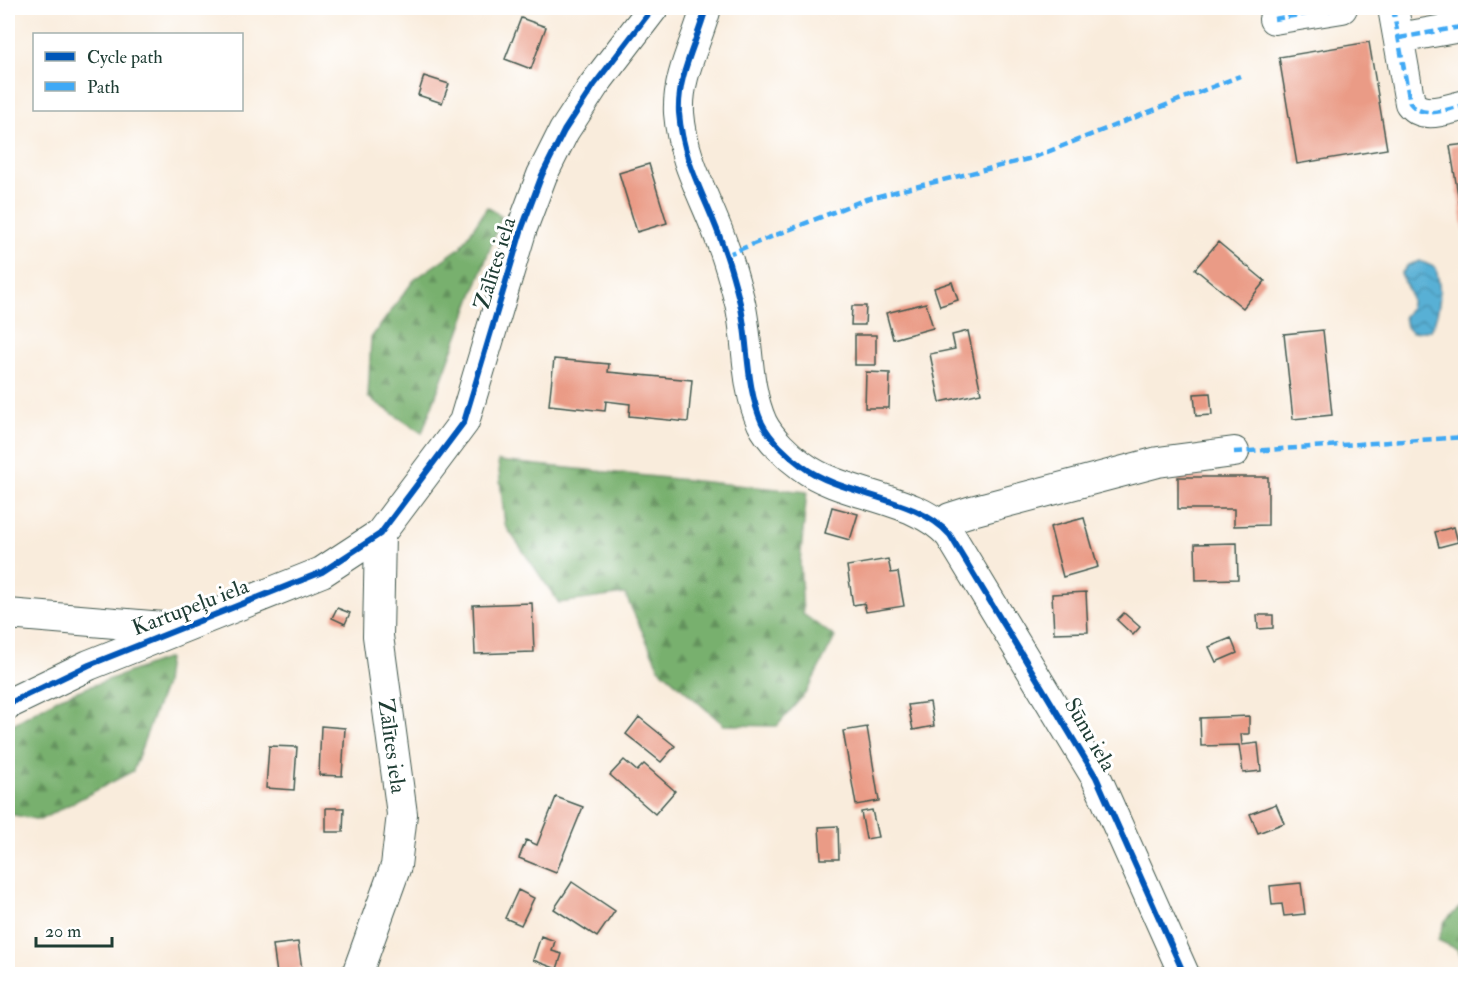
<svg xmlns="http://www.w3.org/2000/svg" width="1473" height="982" font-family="'IM FELL Double Pica',serif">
<defs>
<pattern id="forest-firs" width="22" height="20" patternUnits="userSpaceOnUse" patternTransform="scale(1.5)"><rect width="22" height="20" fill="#78b06e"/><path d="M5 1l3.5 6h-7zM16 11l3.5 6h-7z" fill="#62905b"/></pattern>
<pattern id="water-waves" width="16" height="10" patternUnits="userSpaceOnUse" patternTransform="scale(1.5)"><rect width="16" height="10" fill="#58b0d5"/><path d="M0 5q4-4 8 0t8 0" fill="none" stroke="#4890ae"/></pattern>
</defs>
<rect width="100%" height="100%" fill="#fff"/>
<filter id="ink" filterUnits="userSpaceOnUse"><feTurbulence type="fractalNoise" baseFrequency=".0167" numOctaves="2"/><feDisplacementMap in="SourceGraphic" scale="12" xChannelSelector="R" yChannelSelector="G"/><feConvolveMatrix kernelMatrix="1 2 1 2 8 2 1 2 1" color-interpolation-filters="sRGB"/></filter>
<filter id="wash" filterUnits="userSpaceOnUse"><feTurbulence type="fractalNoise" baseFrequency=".008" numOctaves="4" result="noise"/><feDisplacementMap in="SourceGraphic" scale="24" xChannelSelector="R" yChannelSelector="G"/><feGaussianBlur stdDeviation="1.35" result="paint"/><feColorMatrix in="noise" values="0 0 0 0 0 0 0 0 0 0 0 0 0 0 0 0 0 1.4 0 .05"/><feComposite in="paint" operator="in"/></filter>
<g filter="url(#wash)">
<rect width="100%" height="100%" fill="#f9ecdc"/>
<path fill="url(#forest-firs)" stroke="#4c7651" stroke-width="1.5" d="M487 207 502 216 422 433 368 397 371 338 414 280 461 247Z
M498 461 807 492 800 562 803 614 835 637 807 691 777 726 724 725 659 668 625 594 559 603 505 525Z
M168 658 165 684 133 771 40 820 8 814V727L61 697Z
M1465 903V964L1457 949 1438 940 1445 921Z"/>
<path fill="url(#water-waves)" stroke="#3c7684" stroke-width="1.5" d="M1420 261 1436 268C1442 292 1441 308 1431 330L1412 332 1406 327 1404 316C1419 302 1407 290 1401 274L1408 265Z"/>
<g id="blocks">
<path fill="#ea9b86" d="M521 18 546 27 531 69 505 59Z
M1369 42 1387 149 1297 164 1279 57Z
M424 76 449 84 442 103 418 95Z
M1466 144V231H1464L1450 146Z
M649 164 667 223 637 232 619 173Z
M1218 242 1265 281 1243 308 1195 269Z
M952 282 958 300 940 306 934 288Z
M926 303 933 328 893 339 886 313Z
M852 306H866L865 325H851Z
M1323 330 1332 415 1293 419 1284 334Z
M968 331 981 393 940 402 930 354 955 349 952 335Z
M855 335H876V365H855Z
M554 359 609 364 608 372 692 380 688 422 629 416 630 404 606 401 605 411 549 405Z
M866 372 890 373 889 408H865Z
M1210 393 1212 415 1196 416 1194 394Z
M1178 477H1268V525L1234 526V509H1178Z
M832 507 858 514 850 540 825 533Z
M1084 518 1098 567 1063 577 1050 527Z
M1454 527 1458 542 1439 547 1435 532Z
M1237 543 1238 579 1196 580 1195 544Z
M888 559 891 573 898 572 904 606 866 612 864 603 853 605 847 566Z
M1086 592 1088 632 1054 633 1052 594Z
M532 603 534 652 475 654 473 605Z
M337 608 350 613 345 624 332 618Z
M1124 613 1140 627 1133 635 1117 620Z
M1257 615H1273V628L1258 629Z
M1231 638 1237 653 1216 662 1209 647Z
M930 702 934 726 913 730 908 705Z
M1249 716V734H1241L1242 745 1258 743 1261 771 1243 773 1239 745 1201 746 1200 718Z
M639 717 675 746 661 762 626 734Z
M321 726 345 728 342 776 319 775Z
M867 727 879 801 856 805 843 731Z
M269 746 297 747 294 790 266 788Z
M624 760 637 771 644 764 675 791 655 814 610 775Z
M556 797 583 807 556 873 519 858 526 840 537 845Z
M1276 804 1284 823 1258 833 1250 814Z
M326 808H344L343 832H326Z
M872 810 878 837 866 839 861 812Z
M838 826 839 859H821L819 827Z
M572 882 615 911 597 937 554 909Z
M1301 883 1305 914 1284 916 1282 904 1272 905 1270 886Z
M518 890 534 898 521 925 505 918Z
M541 936 555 941 552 951 562 954 557 969 533 960Z
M298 942 302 969 293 970V974H277L273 945Z"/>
</g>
</g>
<g filter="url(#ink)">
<use href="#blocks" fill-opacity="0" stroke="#40574d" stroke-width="1.5"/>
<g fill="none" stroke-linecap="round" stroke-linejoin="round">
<defs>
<path id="minor" d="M706 8C697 42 677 76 679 113 683 164 707 199 723 246 730 264 735 284 740 303 749 342 745 385 762 423 770 439 788 456 802 466 843 497 916 496 950 535L1096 777 1184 974
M1393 8 1410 103C1423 120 1447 109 1466 105
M1274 19 1342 8
M1399 38 1466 26
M941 525 950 518 972 511 1158 462 1234 452
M8 614 175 628
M8 704 89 665 322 572 380 534 464 422 522 228 542 175 564 131 594 85 653 8
M357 974 396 866 402 814 378 636 380 534"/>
</defs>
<use href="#minor" stroke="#40574d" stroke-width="32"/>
<use href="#minor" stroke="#fff" stroke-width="30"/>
<path stroke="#3fa9f5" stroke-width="4.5" stroke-dasharray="9 4.5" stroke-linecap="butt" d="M1393 8 1410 103C1423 120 1447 109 1466 105
M1274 19 1342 8
M1399 38 1466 26
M726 255 866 199 1032 158 1240 76
M1234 452 1466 437"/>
<defs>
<path id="cycleway" d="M706 8C697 42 677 76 679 113 683 164 707 199 723 246 730 264 735 284 740 303 749 342 745 385 762 423 770 439 788 456 802 466 843 497 916 496 950 535L1096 777 1184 974
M8 704 89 665 322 572 380 534 464 422 522 228 542 175 564 131 594 85 653 8"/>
</defs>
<use href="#cycleway" stroke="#fff" stroke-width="10"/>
<use href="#cycleway" stroke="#0057b8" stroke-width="6"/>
</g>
</g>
<g text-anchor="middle" stroke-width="6" stroke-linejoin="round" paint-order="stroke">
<g font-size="22" fill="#1f3d34" stroke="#fff">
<text transform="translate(494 263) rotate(-73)" y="8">Zālītes iela</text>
<text transform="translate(190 606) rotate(-21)" y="8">Kartupeļu iela</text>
<text transform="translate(1091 734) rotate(60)" y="8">Sūnu iela</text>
<text transform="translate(393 746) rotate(82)" y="8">Zālītes iela</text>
</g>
</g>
<rect width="1473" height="982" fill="none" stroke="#fff" stroke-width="30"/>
<rect x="33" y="33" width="210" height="78" fill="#ffffff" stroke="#a5b1ae" stroke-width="1.5"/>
<rect x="45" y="52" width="30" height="9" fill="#0057b8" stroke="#a5b1ae" stroke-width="1.5"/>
<text x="87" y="63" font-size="18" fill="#1f3d34">Cycle path</text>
<rect x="45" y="82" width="30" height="9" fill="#3fa9f5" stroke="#a5b1ae" stroke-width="1.5"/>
<text x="87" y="93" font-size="18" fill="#1f3d34">Path</text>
<path d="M36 937v9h76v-9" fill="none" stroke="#1f3d34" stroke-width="3"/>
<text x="45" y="937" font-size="18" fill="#1f3d34" stroke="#ffffff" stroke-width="4.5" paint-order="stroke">20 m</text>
</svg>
